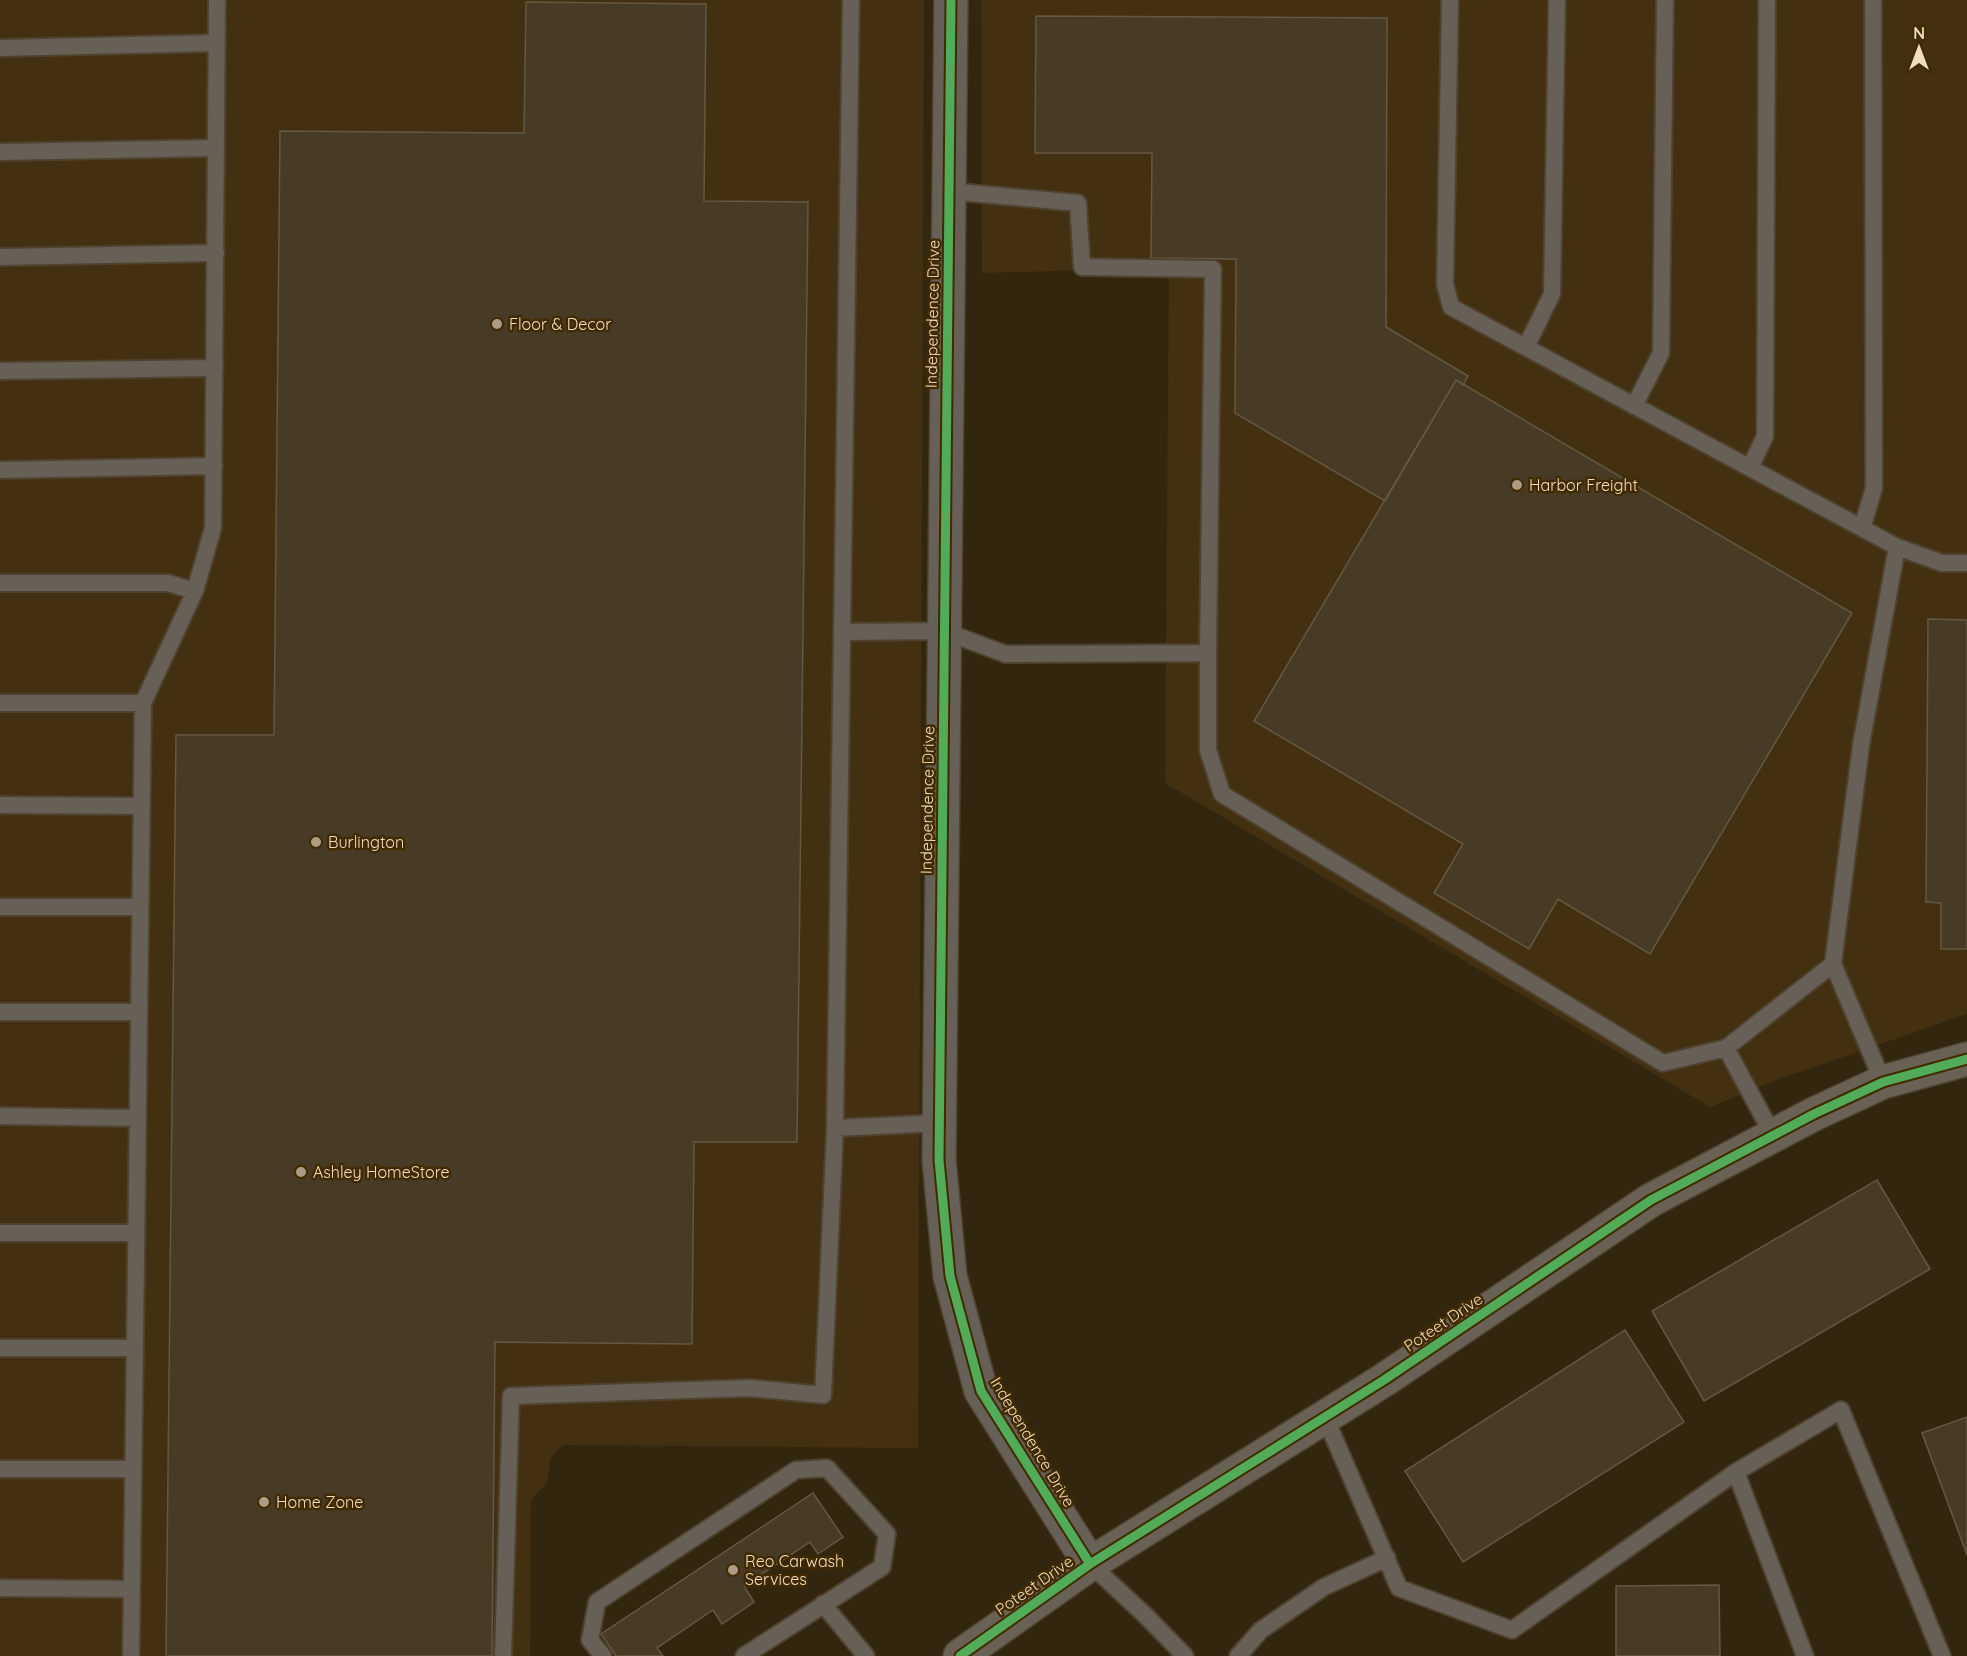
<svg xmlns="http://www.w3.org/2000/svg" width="1967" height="1656" font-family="Quicksand,sans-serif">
<rect width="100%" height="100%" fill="#33260f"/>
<path fill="#433010" d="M0 0H924L918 1448 563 1445 550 1459 548 1481 531 1500 530 1656H0Z
M981 0H1967V1014L1779 1079 1710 1107 1165 783 1169 268 982 273Z"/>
<path fill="#483b25" stroke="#645843" stroke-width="1.5" d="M526 2 706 4 704 201 808 202 797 1142H694L692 1344 495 1342 492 1656H166L176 735H274L280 131 524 133Z
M1036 16 1387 18 1386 327 1468 376 1463 385 1456 380 1385 501 1235 413 1236 259 1151 258 1152 153H1035Z
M1456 380 1852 613 1650 954 1558 899 1529 949 1434 893 1463 844 1254 721Z
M1928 619 1967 620V949H1941V903L1926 902Z
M1877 1180 1930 1269 1704 1401 1652 1311Z
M1625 1330 1684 1422 1463 1562 1405 1471Z
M1967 1417V1555L1922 1433Z
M813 1493 843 1537 818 1554 810 1542 744 1586 754 1602 722 1624 713 1610 657 1648 663 1656H616L601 1634Z
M1719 1585 1720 1656H1616V1586Z"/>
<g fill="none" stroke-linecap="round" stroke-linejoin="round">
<defs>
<path id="lane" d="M1450 0 1445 284 1451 307 1897 547 1942 563H1967
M0 48 217 43
M0 152 216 148
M949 191 1078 203 1082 267 1213 269 1208 653
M0 257 216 253
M1526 347 1552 294 1557 0
M0 371 215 368
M1634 406 1661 353 1665 0
M1750 468 1765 436 1767 0
M0 470 214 466
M1862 528 1874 488 1873 0
M0 583H168L195 591
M842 632 944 631 1005 654 1208 653V750L1222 794 1663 1063 1726 1048 1833 964
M0 703H143
M0 805 142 806
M0 907H140
M0 1012H139
M1726 1048 1773 1135
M1883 1082 1833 964 1861 745 1897 547
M0 1116 138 1118
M835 1128 851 0
M0 1233H136
M0 1348H135
M1325 1417 1399 1588 1512 1630 1736 1472 1841 1410 1942 1656
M0 1469H133
M1736 1472 1805 1656
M1090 1564 1145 1615 1185 1656
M0 1588 132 1589
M823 1604 866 1656
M131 1656 143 703 195 591 213 528 217 0
M503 1656 511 1396 750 1388 823 1395 835 1128 939 1123
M603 1656 590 1640 597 1602 796 1470 827 1468 887 1534 882 1567 744 1656
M1238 1656 1261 1630 1324 1587 1387 1558"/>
<path id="street" d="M951 0 939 1160 950 1276 981 1391 1090 1564"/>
<path id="secondary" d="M960 1656 1090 1564 1384 1380 1651 1200 1814 1114 1883 1082 1967 1059"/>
</defs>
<use href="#lane" stroke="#4f422e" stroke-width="20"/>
<use href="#street" stroke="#4f422e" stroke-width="36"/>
<use href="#secondary" stroke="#4f422e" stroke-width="36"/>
<use href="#lane" stroke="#666056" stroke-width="16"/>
<use href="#street" stroke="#666056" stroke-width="33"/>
<use href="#secondary" stroke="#696154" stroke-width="33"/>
<defs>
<path id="cycleway" d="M951 0 939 1160 950 1276 981 1391 1090 1564
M960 1656 1090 1564 1384 1380 1651 1200 1814 1114 1883 1082 1967 1059"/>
</defs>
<use href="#cycleway" stroke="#422a00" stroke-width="13"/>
<use href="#cycleway" stroke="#51ab58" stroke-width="9"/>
</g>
<g fill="#ad9c83" stroke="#422a00" stroke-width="2">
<circle cx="497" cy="324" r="6"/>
<circle cx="1517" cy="485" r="6"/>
<circle cx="316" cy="842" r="6"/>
<circle cx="301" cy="1172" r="6"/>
<circle cx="264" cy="1502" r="6"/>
<circle cx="733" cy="1570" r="6"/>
</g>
<g text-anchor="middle" stroke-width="5" stroke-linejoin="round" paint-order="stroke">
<g font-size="16" fill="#efdcc2" stroke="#422a00">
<text transform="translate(932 314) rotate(-89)" y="6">Independence Drive</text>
<text transform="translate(927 800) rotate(-89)" y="6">Independence Drive</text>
<text transform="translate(1443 1322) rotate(-34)" y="6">Poteet Drive</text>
<text transform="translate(1033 1442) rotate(59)" y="6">Independence Drive</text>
<text transform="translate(1034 1585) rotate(-35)" y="6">Poteet Drive</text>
</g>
<g font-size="16" fill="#efdcc2" stroke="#422a00" text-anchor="start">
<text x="509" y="330">Floor &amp; Decor</text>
<text x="1529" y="491">Harbor Freight</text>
<text x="328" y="848">Burlington</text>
<text x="313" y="1178">Ashley HomeStore</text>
<text x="276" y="1508">Home Zone</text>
<text x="745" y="1567">Reo Carwash<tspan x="745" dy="18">Services</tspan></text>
</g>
</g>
<g transform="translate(1919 48)" stroke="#422a00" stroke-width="4.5" paint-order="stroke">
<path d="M0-4.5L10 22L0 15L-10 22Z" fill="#efdcc2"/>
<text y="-9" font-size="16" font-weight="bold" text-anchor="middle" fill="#efdcc2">N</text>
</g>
</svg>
